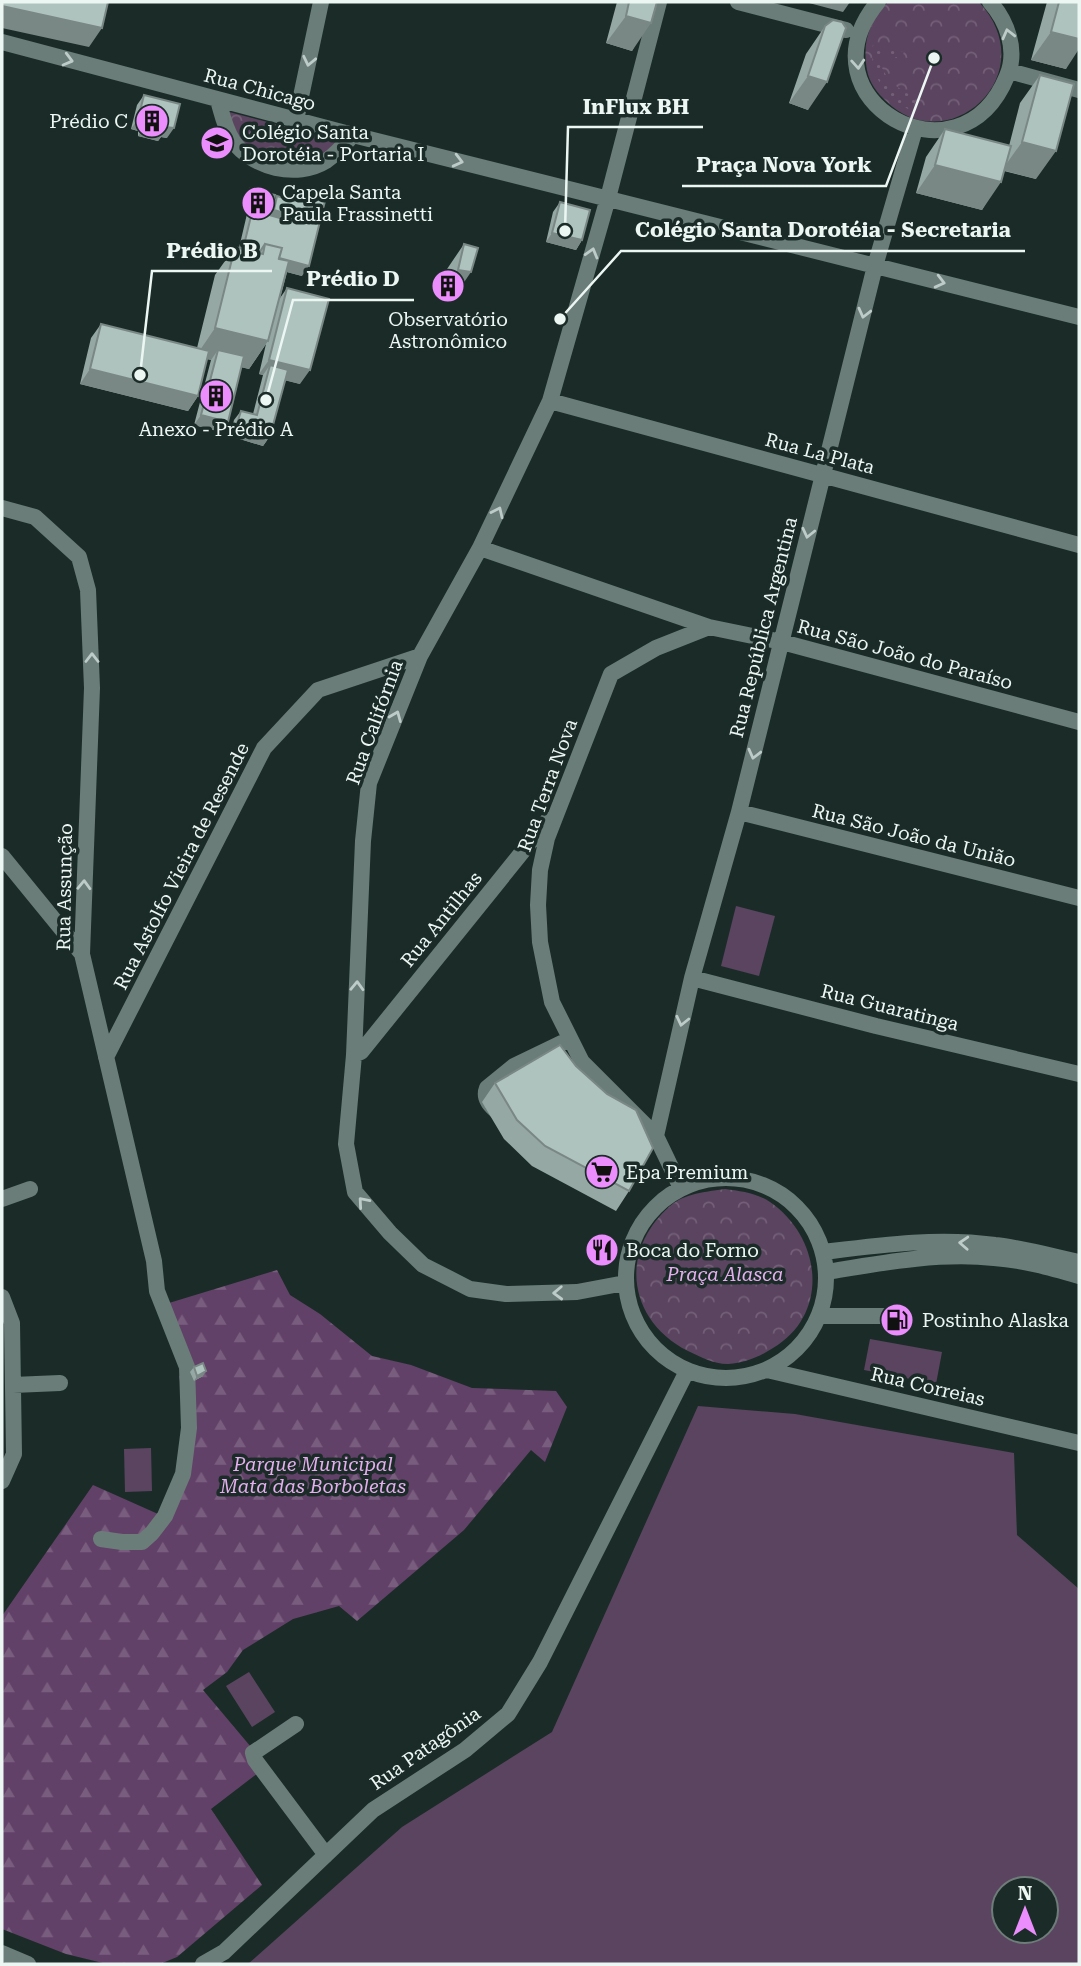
<svg xmlns="http://www.w3.org/2000/svg" width="1081" height="1966" font-family="'Roboto Serif',serif">
<defs>
<pattern id="forest-firs" width="22" height="20" patternUnits="userSpaceOnUse" patternTransform="scale(1.75)"><rect width="22" height="20" fill="#624168"/><path d="M5 1l3.5 6h-7zM16 11l3.5 6h-7z" fill="#795d7e"/></pattern>
<pattern id="park-crowns" width="20" height="18" patternUnits="userSpaceOnUse" patternTransform="scale(1.75)"><rect width="20" height="18" fill="#5b4460"/><path d="M2 6a3 3 0 1 1 6 0M12 15a3 3 0 1 1 6 0" fill="none" stroke="#736077"/></pattern>
<pattern id="garden-dots" width="8" height="8" patternUnits="userSpaceOnUse" patternTransform="scale(1.75)"><rect width="8" height="8" fill="#5b4460"/><path d="M2 2h.1M6 6h.1" fill="none" stroke="#736077" stroke-width="1.8" stroke-linecap="round"/></pattern>
</defs>
<rect width="100%" height="100%" fill="#1b2c28"/>
<path fill="#5b4460" fill-rule="evenodd" d="M736 906 775 916 759 976 721 966Z
M870 1339 942 1352 936 1384 864 1370Z
M698 1406 795 1414 1014 1453 1017 1535 1079 1589V1964H248L402 1827 552 1732ZM1046 1889V1931H1004V1889Z
M151 1448 152 1491 125 1492 124 1449Z
M249 1672 275 1712 252 1727 226 1686Z"/>
<path fill="url(#forest-firs)" d="M277 1270 290 1295 320 1314 372 1356 411 1365 472 1388 556 1391 567 1407 545 1462 531 1450 464 1530 357 1621 339 1606 293 1619 243 1650 227 1672 203 1690 267 1766 211 1809 262 1885 177 1957 160 1964H107L66 1954 2 1929V1616L93 1485 158 1514 180 1466 184 1401 179 1376 193 1369 169 1303Z"/>
<path fill="url(#park-crowns)" d="M888 2H979C1046 75 947 162 886 101 877 93 869 82 867 70 862 42 869 22 888 2Z
M229 112 340 141C333 146 326 153 318 157 292 169 255 161 239 137 234 130 231 120 229 112Z
M725 1189C740 1191 757 1193 770 1202 822 1238 830 1314 773 1348 759 1357 745 1363 728 1364 713 1364 701 1357 688 1351 628 1320 618 1252 670 1206 685 1193 706 1192 725 1189Z"/>
<path fill="url(#garden-dots)" d="M873 44 904 52 902 57H883L880 64 889 81 906 93 916 96 912 111C886 98 868 75 873 44Z
M261 128H281L296 131 287 136H265L259 141 254 139 249 134Z
M307 144 321 149 296 158 275 157 283 150H297Z"/>
<g fill="none" stroke-linecap="round" stroke-linejoin="round">
<path stroke="#6a7d78" stroke-width="16" d="M738 2 846 30
M878 2C797 100 960 192 1007 76 1018 50 1007 21 990 2
M2 42 353 135 1079 317
M1009 71 1079 90
M218 100C222 114 225 129 233 141 252 168 297 179 326 161 336 154 345 144 353 135
M296 120 321 2
M550 401 1079 545
M2 508 35 517 79 557 88 590 92 688 82 954 154 1261 157 1291 187 1367 189 1428 183 1474 165 1516 152 1533 142 1542H122L101 1539
M480 548 709 627 782 642 1079 722
M739 812 1079 898
M2 856 82 954
M692 978 876 1026 1079 1074
M354 1055 361 1052 548 820
M106 1057 264 748 318 690 420 656
M498 1112C490 1106 483 1098 487 1088L514 1066 570 1039
M656 1136 692 978 739 812 875 266 915 129
M626 1278a100 100 0 1 1 200 0a100 100 0 1 1-200 0Z
M681 1188 656 1136 582 1062 552 1002 540 942 538 905 540 870 547 838 611 674 656 648 709 627
M2 1199 30 1189
M824 1252C880 1245 938 1237 995 1245 1023 1248 1051 1256 1079 1262
M827 1272C881 1263 939 1252 994 1258 1023 1260 1051 1268 1079 1276
M625 1283 577 1292 506 1294 470 1289 423 1265 390 1233 355 1192 346 1144 354 1055 363 841 369 783 420 656 480 548 550 401 608 198 659 2
M2 1297 12 1323 14 1454 2 1481
M820 1316H883
M767 1370 1079 1443
M13 1385 60 1383
M296 1724 253 1753 255 1760 326 1855
M2 1953 28 1964
M203 1964 224 1952 373 1810 465 1750 508 1714 540 1662 687 1371"/>
</g>
<path fill="#96a8a3" d="M617 2H657L632 51 606 43Z
M1047 2H1079L1066 69 1031 60Z
M825 26 808 110 789 103 806 54Z
M1040 75 1036 179 1004 171 982 210 916 193 926 157 945 129 1009 146 1020 103Z
M144 95 167 138 161 137 158 141 138 136V131L131 129 137 105Z
M250 189 274 202 277 196 292 200 296 194 302 276 287 272 280 298 287 288 300 384 285 380 270 436 263 446 230 436 234 420 241 411 253 414 263 375 259 374 266 344 249 369 241 367 228 422 221 432 194 425 211 360 207 359 198 396 188 411 80 384 91 338 101 324 197 348 215 275 235 247 239 248 247 214 249 211 243 210 247 194Z
M560 202 582 240 576 250 546 242 553 212Z
M464 244 452 300 439 297 445 272Z
M495 1083 629 1191 616 1211 532 1166 504 1139 482 1102Z
M194 1367 203 1376 194 1381 190 1372Z"/>
<path fill="#7a8885" d="M810 2H850L843 12 809 3Z
M2 6 102 28 89 47 2 28Z
M626 16 651 23 632 51 606 43Z
M1051 32 1079 39V49L1066 69 1031 60Z
M808 76 827 82 808 110 789 103Z
M138 119 145 121 138 131 131 129Z
M144 126 166 127 174 128 167 138 161 137 158 141 138 136Z
M1022 142 1056 151 1036 179 1002 170Z
M935 165 1001 182 982 210 916 193Z
M247 205 252 207 249 211 243 210Z
M253 207 271 211 268 216 252 212Z
M274 210 288 214 282 224 267 220Z
M552 233 582 240 576 250 546 242Z
M263 254 309 266 302 276 256 264Z
M458 270 471 272 452 300 439 297Z
M215 328 268 341 249 369 215 361 218 350 211 360 196 356Z
M269 360 310 370 300 384 267 376 270 365 263 375 259 374Z
M90 369 198 396 188 411 80 384Z
M201 415 228 422 221 432 194 425Z
M236 427 270 436 263 446 230 436Z
M206 1371 203 1376 194 1381 197 1376Z"/>
<path fill="#afc3be" stroke="#7a8885" stroke-width="2" d="M2 2H108L102 28 2 6Z
M629 2H657L651 23 626 16Z
M1059 2H1079V39L1051 32Z
M833 20 842 22 846 28 827 82 808 76 825 26Z
M1040 75 1074 84 1056 151 1022 142Z
M144 95 180 104 174 128 166 127 165 131 144 126 145 121 138 119Z
M945 129 1011 146 1001 182 935 165Z
M250 189 275 195 271 211 263 209 264 206 254 204 252 207 247 205Z
M296 194 325 201 309 266 279 258 282 248 265 244 259 253 243 249 254 204 264 206 262 213 287 220 288 214 274 210 277 196 294 201Z
M560 202 590 210 582 240 552 233Z
M265 244 282 248 279 259 289 261 268 341 215 328 235 247 263 254Z
M464 244 478 248 471 272 458 270Z
M287 288 329 299 310 370 269 360Z
M101 324 209 351 198 396 90 369Z
M218 350 244 356 228 422 201 415Z
M270 365 288 370 270 436 236 427 241 411 257 415Z
M560 1045 576 1066 607 1094 636 1110 653 1148 629 1191 545 1146 517 1120 495 1083Z
M203 1363 206 1371 197 1376 194 1367Z"/>
<defs><path id="oneway-chevron" d="M-2-3.5L2.5 0L-2 3.5" fill="none" stroke-width="1.6" stroke-linecap="round" stroke-linejoin="round" transform="scale(1.75)"/></defs>
<g stroke="#beccc9">
<use href="#oneway-chevron" transform="translate(1008 34) rotate(-104)"/>
<use href="#oneway-chevron" transform="translate(68 60) rotate(15)"/>
<use href="#oneway-chevron" transform="translate(309 61) rotate(102)"/>
<use href="#oneway-chevron" transform="translate(858 64) rotate(86)"/>
<use href="#oneway-chevron" transform="translate(458 161) rotate(14)"/>
<use href="#oneway-chevron" transform="translate(592 253) rotate(-74)"/>
<use href="#oneway-chevron" transform="translate(940 282) rotate(14)"/>
<use href="#oneway-chevron" transform="translate(864 313) rotate(104)"/>
<use href="#oneway-chevron" transform="translate(498 512) rotate(-65)"/>
<use href="#oneway-chevron" transform="translate(808 533) rotate(103)"/>
<use href="#oneway-chevron" transform="translate(92 658) rotate(-90)"/>
<use href="#oneway-chevron" transform="translate(396 716) rotate(-68)"/>
<use href="#oneway-chevron" transform="translate(754 754) rotate(104)"/>
<use href="#oneway-chevron" transform="translate(84 885) rotate(-88)"/>
<use href="#oneway-chevron" transform="translate(357 986) rotate(-88)"/>
<use href="#oneway-chevron" transform="translate(682 1021) rotate(103)"/>
<use href="#oneway-chevron" transform="translate(363 1202) rotate(-131)"/>
<use href="#oneway-chevron" transform="translate(964 1243) rotate(-177)"/>
<use href="#oneway-chevron" transform="translate(558 1293) rotate(178)"/>
</g>
<defs>
<symbol id="building-disc" viewBox="-11 -11 22 22"><circle r="9.5" fill="#eb8dfc" stroke="#1b2c28"/><path d="M-4-6H4V6H1V3H-1V6H-4ZM-2.5-4.3h1.7v1.8h-1.7ZM.8-4.3h1.7v1.8H.8ZM-2.5-1h1.7V.8h-1.7ZM.8-1h1.7V.8H.8Z" fill="#111"/></symbol>
<symbol id="school-disc" viewBox="-11 -11 22 22"><circle r="9.5" fill="#eb8dfc" stroke="#1b2c28"/><path d="M0-5L7-2L0 1L-7-2ZM-4 1L0 2.5L4 1V4Q0 6-4 4Z" fill="#111"/></symbol>
<symbol id="supermarket-disc" viewBox="-11 -11 22 22"><circle r="9.5" fill="#eb8dfc" stroke="#1b2c28"/><path d="M-6-5.5h2.5l.6 2H6L4.5 2H-2.5L-4.4-4H-6ZM-1.5 3.2a1.3 1.3 0 1 0 .1 0ZM3 3.2a1.3 1.3 0 1 0 .1 0Z" fill="#111"/></symbol>
<symbol id="restaurant-disc" viewBox="-11 -11 22 22"><circle r="9.5" fill="#eb8dfc" stroke="#1b2c28"/><path d="M-5-6h1v4h1v-4h1v4h1v-4h1v5L-1.5 .5V6h-2V.5L-5-1ZM5-6V6H3V1.5H1.5Q1.5-4 5-6Z" fill="#111"/></symbol>
<symbol id="fuel-disc" viewBox="-11 -11 22 22"><circle r="9.5" fill="#eb8dfc" stroke="#1b2c28"/><path d="M-5.5-6h7V0h2V4h1.3V-2.5L3-4.5l.8-.8L6-3V5H2.5V1h-1V6h-7ZM-4.2-4.7v3.2H.2V-4.7Z" fill="#111"/></symbol>
</defs>
<g fill-rule="evenodd">
<use href="#building-disc" x="133" y="102" width="38" height="38"/>
<use href="#school-disc" x="198" y="124" width="38" height="38"/>
<use href="#building-disc" x="239" y="184" width="38" height="38"/>
<use href="#building-disc" x="429" y="267" width="38" height="38"/>
<use href="#building-disc" x="197" y="377" width="38" height="38"/>
<use href="#supermarket-disc" x="583" y="1153" width="38" height="38"/>
<use href="#restaurant-disc" x="583" y="1231" width="38" height="38"/>
<use href="#fuel-disc" x="878" y="1301" width="38" height="38"/>
</g>
<g text-anchor="middle" stroke-width="7" stroke-linejoin="round" paint-order="stroke">
<g font-size="19" fill="#ecf7f4" stroke="#1b2c28">
<text transform="translate(260 89) rotate(15)" y="7">Rua Chicago</text>
<text transform="translate(820 453) rotate(15)" y="7">Rua La Plata</text>
<text transform="translate(763 627) rotate(-76)" y="7">Rua República Argentina</text>
<text transform="translate(905 654) rotate(15)" y="7">Rua São João do Paraíso</text>
<text transform="translate(374 722) rotate(-70)" y="7">Rua Califórnia</text>
<text transform="translate(547 785) rotate(-70)" y="7">Rua Terra Nova</text>
<text transform="translate(914 835) rotate(14)" y="7">Rua São João da União</text>
<text transform="translate(181 866) rotate(-63)" y="7">Rua Astolfo Vieira de Resende</text>
<text transform="translate(64 887) rotate(-89)" y="7">Rua Assunção</text>
<text transform="translate(441 919) rotate(-51)" y="7">Rua Antilhas</text>
<text transform="translate(890 1007) rotate(14)" y="7">Rua Guaratinga</text>
<text transform="translate(928 1386) rotate(13)" y="7">Rua Correias</text>
<text transform="translate(425 1748) rotate(-35)" y="7">Rua Patagônia</text>
</g>
<g font-size="19" fill="#ecf7f4" stroke="#1b2c28" text-anchor="start">
<text x="128" y="128" text-anchor="end">Prédio C</text>
<text x="242" y="139">Colégio Santa<tspan x="242" dy="22">Dorotéia - Portaria I</tspan></text>
<text x="282" y="199">Capela Santa<tspan x="282" dy="22">Paula Frassinetti</tspan></text>
<text x="448" y="326" text-anchor="middle">Observatório<tspan x="448" dy="22">Astronômico</tspan></text>
<text x="216" y="436" text-anchor="middle">Anexo - Prédio A</text>
<text x="626" y="1179">Epa Premium</text>
<text x="626" y="1257">Boca do Forno</text>
<text x="922" y="1327">Postinho Alaska</text>
</g>
<g font-size="19" font-style="italic" fill="#e5aeee" stroke="#1b2c28">
<text x="725" y="1281">Praça Alasca</text>
<text x="313" y="1471">Parque Municipal<tspan x="313" dy="22">Mata das Borboletas</tspan></text>
</g>
</g>
<path fill="none" stroke="#ecf7f4" stroke-width="2.5" d="M565 231L568 127H703M934 58L886 186H682M560 319L621 251H1025M140 375L152 271H272M266 400L293 300H414"/>
<g fill="#ecf7f4" stroke="#1b2c28" stroke-width="2.5">
<circle cx="565" cy="231" r="7"/>
<circle cx="934" cy="58" r="7"/>
<circle cx="560" cy="319" r="7"/>
<circle cx="140" cy="375" r="7"/>
<circle cx="266" cy="400" r="7"/>
</g>
<g font-size="21" text-anchor="middle" font-weight="bold" fill="#ecf7f4" stroke="#1b2c28" stroke-width="7" stroke-linejoin="round" paint-order="stroke">
<text x="636" y="114">InFlux BH</text>
<text x="784" y="172">Praça Nova York</text>
<text x="823" y="237">Colégio Santa Dorotéia - Secretaria</text>
<text x="212" y="258">Prédio B</text>
<text x="353" y="286">Prédio D</text>
</g>
<rect width="1081" height="1966" fill="none" stroke="#ecf7f4" stroke-width="7"/>
<g transform="translate(1025 1910)"><circle r="33" fill="#1b2c28" stroke="#6f7d7a" stroke-width="2"/>
<path d="M0-5L12 26L0 18L-12 26Z" fill="#eb8dfc"/>
<text y="-10" font-size="19" font-weight="bold" text-anchor="middle" fill="#ecf7f4">N</text>
</g>
</svg>
